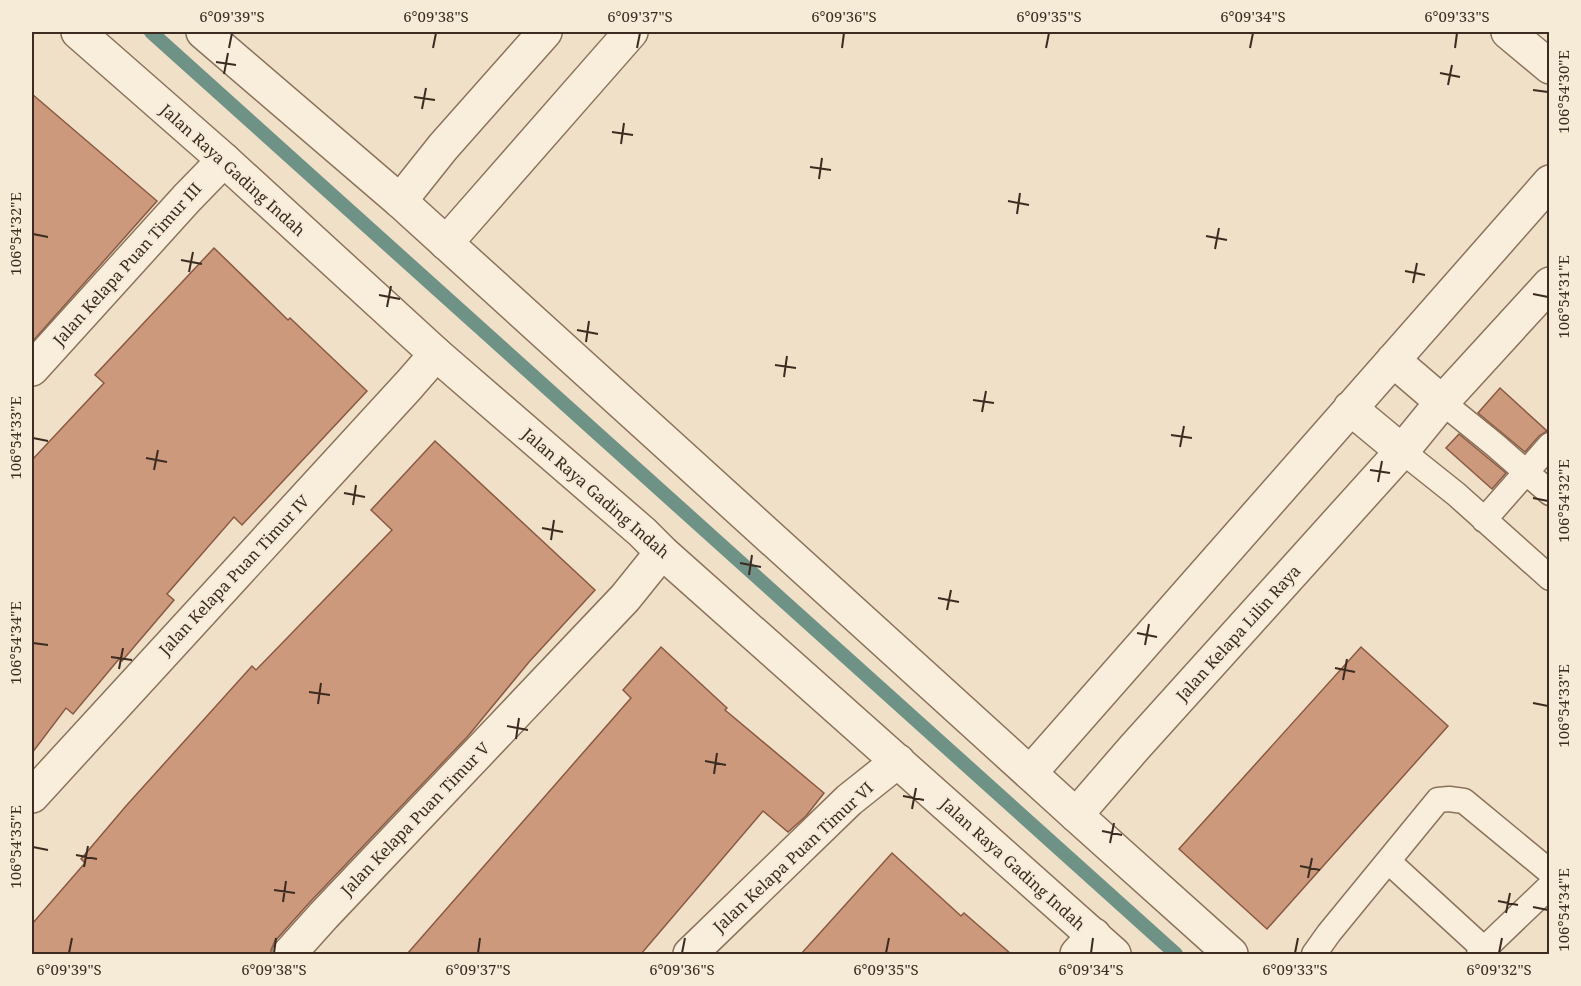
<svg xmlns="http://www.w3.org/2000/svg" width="1581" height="986" font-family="'Noto Serif',serif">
<rect width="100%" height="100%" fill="#efe0c7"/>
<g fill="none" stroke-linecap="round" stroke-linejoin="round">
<path stroke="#6f9287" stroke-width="14" d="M151 32 1176 954"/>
</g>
<path fill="#cd997d" stroke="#8b5942" stroke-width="1.5" d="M32 94 157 201 32 342Z
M214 248 288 320 290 318 367 391 242 525 234 517 167 594 174 600 122 661 119 659 73 714 66 708 32 753V460L104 383 95 375Z
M1500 388 1547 431 1539 436 1525 452 1478 413Z
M1459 434 1506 473 1492 489 1446 448Z
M435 441 595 590 529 662 468 736 310 902 275 941 271 950V954H32V924L85 863 81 859 126 806 252 666 256 670 392 530 371 510Z
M661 647 727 708 725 710 824 793 806 816 788 832 763 811 641 954H407L631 698 623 690Z
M1361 647 1448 726 1267 929 1179 849Z
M892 853 961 916 964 913 1011 954H801Z"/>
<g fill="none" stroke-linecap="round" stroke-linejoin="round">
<defs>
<path id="service" d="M1442 402 1495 445 1550 493
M1402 451 1456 494 1550 578
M1484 520 1550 445
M1388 861 1484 949
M1314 954 1329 933 1438 800 1449 799 1464 801 1550 872
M1479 954 1550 886"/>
<path id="minor" d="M1508 32 1550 67
M400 201 443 147 545 32
M446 243 631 32
M1393 360 1442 402
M32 369 187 198 224 160
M1350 408 1402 451
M1030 773 1550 182
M32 796 409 385 436 354
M1076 815 1134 748 1402 451 1442 402 1550 284
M289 954 324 915 625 598 662 552
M690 954 849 800 898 761
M1077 954 1094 935"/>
<path id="tertiary" d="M78 32 224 160 436 354 642 532 662 552 1114 954
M203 32 400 201 1076 815 1231 954"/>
</defs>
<use href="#service" stroke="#8b725c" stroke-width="27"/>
<use href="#minor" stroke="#8b725c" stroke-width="36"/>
<use href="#tertiary" stroke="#8b725c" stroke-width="36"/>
<use href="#service" stroke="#f9eedb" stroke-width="24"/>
<use href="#minor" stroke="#f9eedb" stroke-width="33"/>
<use href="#tertiary" stroke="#f9eedb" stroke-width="33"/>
</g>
<path fill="none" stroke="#3b2b20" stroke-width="2" d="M229 48 232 33M433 48 436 33M637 48 640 33M842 48 844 33M1046 48 1049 33M1250 48 1253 33M1455 48 1457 33M216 62 236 65M1440 73 1460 77M224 74 228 53M1448 85 1452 65M1533 90 1548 92M414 97 435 100M422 109 426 88M612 132 633 135M621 144 624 123M810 167 831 170M819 179 822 158M1008 201 1029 205M1017 214 1020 193M33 234 48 237M1206 236 1227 240M1215 249 1219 228M181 260 202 264M1405 271 1425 275M189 272 193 252M1413 283 1417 263M1533 294 1548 297M379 295 400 299M387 307 391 286M577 330 598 334M586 342 589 321M775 365 796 368M784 377 787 356M973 400 994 403M982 412 986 391M1171 435 1192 438M33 438 48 441M1180 447 1184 426M146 458 167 462M154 470 158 450M1370 470 1390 473M1378 482 1382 461M344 493 365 497M1533 498 1548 501M353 505 356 485M542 528 563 532M551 540 554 520M740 563 761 567M749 575 752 555M938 598 959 602M947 610 951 590M1137 633 1157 637M33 643 48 645M1145 645 1149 624M111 657 132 660M1335 668 1355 672M119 669 123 648M1343 680 1347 659M309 692 330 695M1533 703 1548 706M318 704 321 683M507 726 528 730M516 739 519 718M705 761 726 765M714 774 717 753M903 796 924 800M912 809 916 788M1102 831 1122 835M1110 843 1114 823M33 847 48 850M76 855 97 859M1300 866 1320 870M84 867 88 846M1308 878 1312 858M274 890 295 893M1498 901 1518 905M283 902 286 881M1533 907 1548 910M1506 913 1510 893M69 953 72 938M274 953 276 938M478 953 480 938M682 953 685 938M886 953 889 938M1091 953 1093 938M1295 953 1298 938M1499 953 1502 938"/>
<g text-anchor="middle" stroke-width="4.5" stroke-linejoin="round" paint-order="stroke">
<g font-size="16" fill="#3b2b20" stroke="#f6ebd7">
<text transform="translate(233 170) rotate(42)" y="6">Jalan Raya Gading Indah</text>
<text transform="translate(127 264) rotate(-48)" y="6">Jalan Kelapa Puan Timur III</text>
<text transform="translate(596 493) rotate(41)" y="6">Jalan Raya Gading Indah</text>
<text transform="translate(234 575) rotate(-47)" y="6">Jalan Kelapa Puan Timur IV</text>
<text transform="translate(1238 633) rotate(-48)" y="6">Jalan Kelapa Lilin Raya</text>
<text transform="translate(415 819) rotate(-46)" y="6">Jalan Kelapa Puan Timur V</text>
<text transform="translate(793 857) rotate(-43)" y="6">Jalan Kelapa Puan Timur VI</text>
<text transform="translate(1013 864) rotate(42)" y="6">Jalan Raya Gading Indah</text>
</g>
</g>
<rect width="1581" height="986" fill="none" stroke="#f6ebd7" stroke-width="66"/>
<rect x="33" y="33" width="1515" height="920" fill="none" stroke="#3b2b20" stroke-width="2"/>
<g font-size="15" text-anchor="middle" fill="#3b2b20">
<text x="232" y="22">6°09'39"S</text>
<text x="436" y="22">6°09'38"S</text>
<text x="640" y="22">6°09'37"S</text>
<text x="844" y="22">6°09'36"S</text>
<text x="1049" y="22">6°09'35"S</text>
<text x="1253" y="22">6°09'34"S</text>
<text x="1457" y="22">6°09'33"S</text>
<text transform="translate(1564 92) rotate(-90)" y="5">106°54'30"E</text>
<text transform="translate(16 234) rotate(-90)" y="5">106°54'32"E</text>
<text transform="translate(1564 297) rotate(-90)" y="5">106°54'31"E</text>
<text transform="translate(16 438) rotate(-90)" y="5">106°54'33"E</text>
<text transform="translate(1564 501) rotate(-90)" y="5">106°54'32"E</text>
<text transform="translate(16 643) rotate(-90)" y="5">106°54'34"E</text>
<text transform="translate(1564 706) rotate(-90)" y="5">106°54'33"E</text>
<text transform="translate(16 847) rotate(-90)" y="5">106°54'35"E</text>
<text transform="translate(1564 910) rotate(-90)" y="5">106°54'34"E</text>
<text x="69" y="975">6°09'39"S</text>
<text x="274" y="975">6°09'38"S</text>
<text x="478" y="975">6°09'37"S</text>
<text x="682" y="975">6°09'36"S</text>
<text x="886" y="975">6°09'35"S</text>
<text x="1091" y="975">6°09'34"S</text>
<text x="1295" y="975">6°09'33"S</text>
<text x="1499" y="975">6°09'32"S</text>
</g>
</svg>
